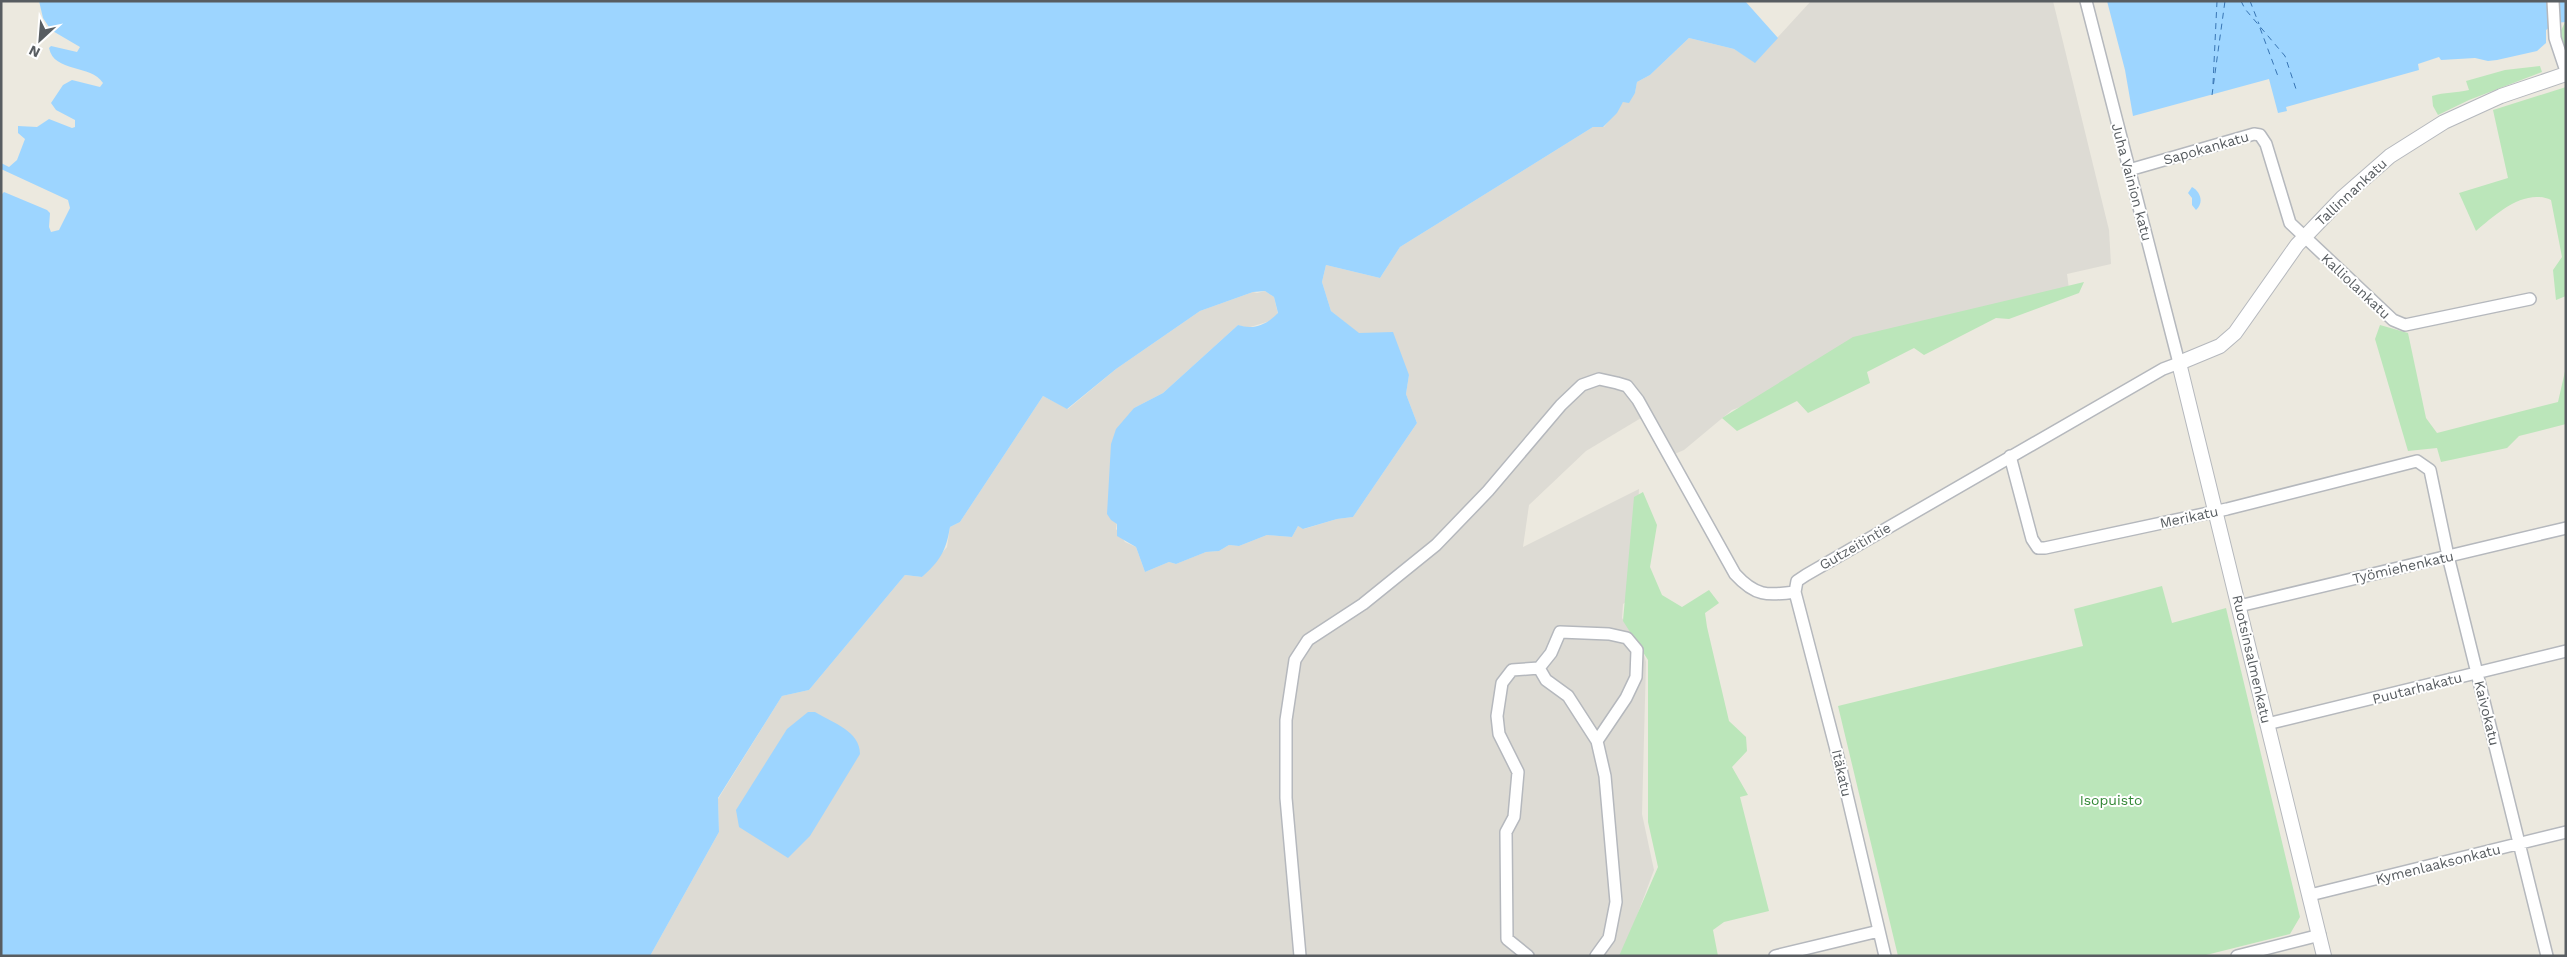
<svg xmlns="http://www.w3.org/2000/svg" width="2567" height="957" font-family="'Work Sans',sans-serif">
<rect width="100%" height="100%" fill="#ece9df"/>
<path fill="#dddbd4" d="M1811 1H2053L2109 230 2111 264 2067 274 2069 289 1732 410 1684 450 1663 459 1641 418 1586 451 1529 505 1523 547 1639 489 1633 597 1623 604 1622 618 1641 644 1646 662 1642 814 1654 870 1622 956H650L719 832 718 799 782 696 809 690 905 575 922 577 947 547 950 527 960 522 1043 396 1068 409 1116 369 1200 311 1253 292 1257 293 1265 291 1274 297 1278 314 1270 321 1247 328 1238 325 1163 393 1134 408 1116 529 1125 542 1136 547 1145 572 1169 562 1176 564 1206 552 1219 551 1229 545 1239 546 1267 535 1292 537 1298 526 1304 529 1337 519 1353 517 1417 423 1406 394 1409 375 1331 311 1322 282 1326 265 1380 278 1400 247 1593 127H1604L1623 102 1635 93 1637 82 1650 75 1689 38 1734 49 1755 62Z"/>
<path fill="#bbe6ba" d="M2565 22H2566V59L2558 37Z
M2540 66 2542 72 2469 100 2438 115 2433 106 2432 96C2445 92 2455 93 2469 90L2466 81 2505 70Z
M2566 87V296L2556 300 2553 270 2562 257 2551 200C2524 188 2496 214 2476 231L2459 193 2508 178 2493 110Z
M2084 282 2079 293 2009 319 1996 318 1924 355 1914 348 1867 372 1870 383 1808 413 1797 401 1737 431 1722 418 1853 337Z
M2380 325 2408 333 2426 418 2437 433 2558 402 2566 367V424L2519 436 2507 448 2441 462 2437 448 2408 451 2375 339Z
M1643 492 1657 525 1650 567 1662 595 1682 607 1709 590 1719 603 1705 613 1707 627 1729 721 1746 737 1747 751 1732 767 1748 795 1740 797 1769 911 1724 922 1713 930 1718 956H1619L1658 867 1648 822V660L1623 621 1634 497Z
M2162 586 2172 623 2226 608 2300 917 2290 934 2202 956H1898L1838 706 2083 646 2074 609Z"/>
<path fill="#9dd5ff" d="M39 1H1745L1778 38 1755 63 1734 49 1689 38 1650 75 1637 82 1635 93 1629 103 1623 102 1617 113 1603 127H1593L1400 247 1380 278 1326 265 1322 282 1331 311 1359 333 1393 332 1409 375 1406 394 1417 423 1353 517 1337 519 1303 529 1298 526 1292 537 1267 535 1239 546 1229 545 1219 551 1206 552 1176 564 1169 562 1145 572 1136 547 1117 536V524L1111 520 1107 514 1111 444 1116 429 1134 408 1163 393 1238 325C1254 330 1266 325 1278 313L1274 297 1265 291 1253 292 1200 311 1116 369 1067 409 1043 396 960 522 950 527C946 551 940 561 922 577L905 575 809 690 782 696 718 798 719 832 650 956H1V195L4 192 47 210 50 213 49 227 51 232 59 230 70 208 68 200 1 169V163L9 167 17 160 25 139 18 133V126L37 127 49 119 72 128 75 127V120L56 110 51 103 63 85 72 80 100 87 103 83C91 64 54 73 49 48L51 46 77 52 80 47 51 30 43 18Z
M2107 1H2566V22L2555 23 2546 30V43L2537 51 2497 60 2488 61 2475 58 2441 60 2439 57 2418 64 2419 70 2286 107 2287 111 2278 113 2269 79 2133 116 2125 70Z
M2192 187C2201 192 2204 203 2196 210L2192 205V198L2188 193Z
M808 712H815C833 723 860 731 860 754L810 836 788 858 739 827 736 810 787 729Z"/>
<g fill="none" stroke-linecap="round" stroke-linejoin="round">
<path stroke="#3875b4" stroke-width="1" stroke-dasharray="6 5" stroke-linecap="butt" d="M2241 1 2245 9 2285 56 2296 89
M2250 1 2259 24
M2260 28 2279 79
M2213 84 2217 1
M2212 95 2225 1"/>
<defs>
<path id="minor" d="M2553 1 2555 38 2566 71
M2129 170 2254 134 2260 135 2266 144 2290 223 2393 320 2405 325 2530 299
M2010 456 2032 539 2038 548H2045L2227 509 2417 461 2430 470 2448 556 2547 956
M1795 592 1797 581 1806 575 2163 369 2179 363 2086 1
M1795 592 1840 765 1885 956
M2239 606 2566 528
M2267 724 2566 651
M2310 895 2566 832
M1300 956 1286 798V720L1295 660 1308 640 1363 604 1436 545 1488 491 1561 405 1582 385 1599 379 1617 383 1627 386 1638 400 1735 574C1755 596 1767 596 1795 592
M1528 956 1507 939 1506 832 1514 817 1518 772 1499 734 1497 716 1502 683 1512 670 1539 668
M1596 956 1609 938 1616 902 1605 776 1597 741 1568 696 1546 680 1539 668 1551 653 1560 632 1609 634 1627 638 1637 650 1636 677 1626 698 1597 741
M1775 956 1879 931
M2237 956 2320 935"/>
<path id="tertiary" d="M2324 956 2179 363 2220 346 2235 333 2297 245 2342 198 2390 156 2444 122 2501 96 2566 74"/>
</defs>
<use href="#minor" stroke="#b5b8bd" stroke-width="14"/>
<use href="#tertiary" stroke="#b5b8bd" stroke-width="16"/>
<use href="#minor" stroke="#fff" stroke-width="11"/>
<use href="#tertiary" stroke="#fff" stroke-width="14"/>
</g>
<g text-anchor="middle" stroke-width="4" stroke-linejoin="round" paint-order="stroke">
<g font-size="14" fill="#585d61" stroke="#fff">
<text transform="translate(2206 148) rotate(-16)" y="5">Sapokankatu</text>
<text transform="translate(2132 182) rotate(75)" y="5">Juha Vainion katu</text>
<text transform="translate(2351 192) rotate(-43)" y="5">Tallinnankatu</text>
<text transform="translate(2356 286) rotate(43)" y="5">Kalliolankatu</text>
<text transform="translate(2189 517) rotate(-12)" y="5">Merikatu</text>
<text transform="translate(1855 546) rotate(-30)" y="5">Gutzeitintie</text>
<text transform="translate(2403 567) rotate(-13)" y="5">Työmiehenkatu</text>
<text transform="translate(2252 659) rotate(77)" y="5">Ruotsinsalmenkatu</text>
<text transform="translate(2417 688) rotate(-14)" y="5">Puutarhakatu</text>
<text transform="translate(2487 713) rotate(76)" y="5">Kaivokatu</text>
<text transform="translate(1842 773) rotate(77)" y="5">Itäkatu</text>
<text transform="translate(2438 864) rotate(-14)" y="5">Kymenlaaksonkatu</text>
</g>
<g font-size="14" fill="#328735" stroke="#fff">
<text x="2111" y="805">Isopuisto</text>
</g>
</g>
<rect width="2567" height="957" fill="none" stroke="#585d61" stroke-width="5"/>
<g transform="translate(40 40) rotate(206)" stroke="#ffffff" stroke-width="4" paint-order="stroke">
<path d="M0-4L9 19L0 12L-9 19Z" fill="#585d61"/>
<text y="-8" font-size="14" font-weight="bold" text-anchor="middle" fill="#585d61">N</text>
</g>
</svg>
